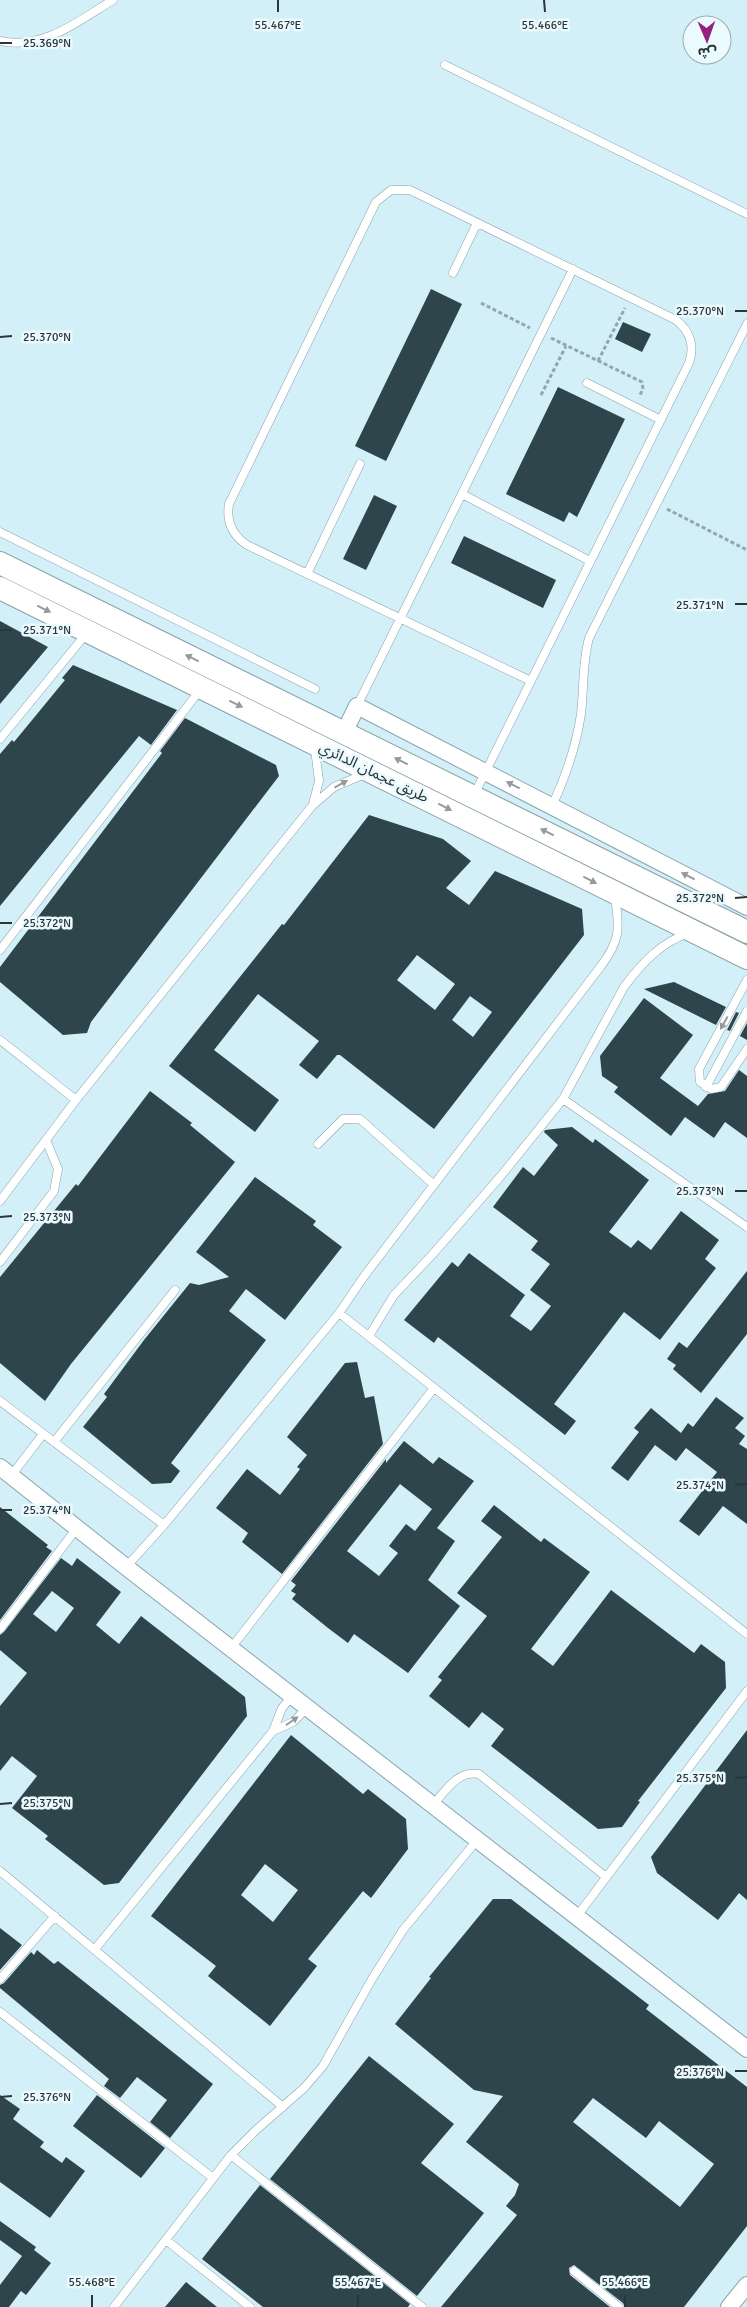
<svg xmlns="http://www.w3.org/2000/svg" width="747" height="2307" font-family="Signika,'Noto Sans Arabic',sans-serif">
<rect width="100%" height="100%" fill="#d3eff7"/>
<path fill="#2d454b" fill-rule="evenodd" d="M431 289 462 304 386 461 355 446Z
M623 322 651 334 642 352 615 339Z
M558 387 625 419 577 517 569 512 564 522 506 494Z
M374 495 397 506 366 570 343 559Z
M464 536 556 580 543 608 451 563Z
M0 621 48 647 0 704Z
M73 665 177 710 151 745 139 736 0 906V754L12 740 14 742 65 680 62 678Z
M185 718 276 765 279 776 91 1022 87 1033 63 1035 0 982V967L162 753 160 751Z
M369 815 443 839 471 861 446 888 469 905 495 871 582 909 584 935 434 1129 340 1055H337L317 1079 299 1065 319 1041 258 994 214 1050 279 1100 255 1132 169 1066 282 924 284 925ZM417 955 455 984 435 1010 397 980ZM470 996 492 1012 473 1037 452 1020Z
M674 982 726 1007 716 1025 644 989Z
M644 998 693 1035 660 1078 698 1106 708 1094 725 1091 739 1070 747 1076V1138L725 1122 714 1138 685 1117 671 1136 614 1092 618 1087 602 1076 600 1056Z
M736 1012 739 1013 730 1031 727 1030Z
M747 1023V1040L740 1036Z
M150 1091 192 1123 190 1125 235 1162 71 1364 45 1401 0 1363V1277L76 1184 78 1186Z
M572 1127 593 1143 595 1139 649 1180 609 1232 631 1248 638 1240 651 1250 681 1211 719 1240 705 1259 716 1268 660 1340 624 1312 554 1404 576 1421 565 1435 438 1337 434 1343 404 1320 452 1262 458 1267 469 1253 525 1295 510 1316 531 1331 551 1306 530 1290 550 1264 531 1250 538 1241 493 1207 523 1167 534 1176 558 1145 544 1132 545 1130Z
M255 1177 316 1221 313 1225 342 1247 285 1320 246 1289 229 1311 266 1340 171 1463 180 1471 171 1483 152 1484 83 1427 107 1397 104 1394 144 1340 190 1283 199 1285 229 1277 196 1252Z
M747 1271V1334L701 1393 673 1369 676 1365 667 1359 679 1342 687 1348Z
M357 1362 365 1398 374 1396 383 1444 282 1574 242 1542 248 1533 216 1508 247 1469 280 1495 300 1469 297 1467 307 1455 287 1437 345 1363Z
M716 1397 744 1418 735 1428 745 1436 739 1444 747 1449V1524L723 1506 699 1536 679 1521 717 1472 686 1448 676 1461 655 1445 628 1481 611 1468 639 1432 634 1428 651 1408 681 1433 688 1423 693 1427Z
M404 1441 433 1464 439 1457 474 1481 437 1528 455 1541 428 1580 460 1606 408 1673 354 1634 348 1643 328 1628 292 1599 296 1594 291 1591 296 1585 291 1581 386 1459V1463ZM400 1484 432 1509 415 1531 406 1524 389 1546 398 1553 379 1576 347 1551Z
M494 1505 541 1542 544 1538 590 1572 531 1649 553 1666 611 1590 694 1653 701 1644 725 1662 726 1688 638 1801 640 1802 622 1827 598 1829 491 1746 504 1729 482 1712 469 1728 429 1696 442 1680 438 1677 487 1616 457 1593 502 1537 481 1521Z
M0 1507 48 1545 46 1547 52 1551 0 1620Z
M61 1558 72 1566 77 1558 121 1592 96 1625 119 1644 141 1616 245 1697 247 1716 119 1883 104 1885 45 1839 48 1836 12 1808 37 1776 12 1756 0 1771V1706L27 1673 0 1650V1635L4 1632ZM52 1591 74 1608 56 1632 33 1614Z
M747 1730V1900L739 1893 718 1920 657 1873 651 1857Z
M291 1735 363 1794 368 1789 406 1819 408 1849 371 1898 363 1891 308 1959 317 1966 270 2026 208 1976 216 1966 151 1916ZM265 1864 298 1890 273 1922 241 1895Z
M493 1899H511L649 2005 646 2009 747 2087V2226L684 2307H625L623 2303 574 2265 569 2268 570 2275 610 2307H441L517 2215 506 2206 515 2195 519 2184 466 2142 503 2096 474 2090 395 2024 431 1978 429 1977ZM593 2098 646 2138 659 2121 714 2164 680 2207 573 2122Z
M0 1928 22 1945 0 1970Z
M37 1950 54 1964 58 1961 213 2084 170 2138 150 2122 167 2100 137 2077 120 2098 104 2086 109 2079 0 1988V1985L4 1983 31 1952 34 1955Z
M369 2056 454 2124 421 2163 484 2213 417 2296 270 2179Z
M0 2095 20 2109 13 2119 44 2142 40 2147 62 2163 66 2157 85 2171 50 2218 0 2182Z
M97 2095 165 2148 141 2178 73 2126Z
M260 2185 410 2304 408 2307H263L202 2259Z
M0 2221 36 2247 34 2250 51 2263 26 2295 21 2291 9 2307H0V2285L22 2256 0 2240Z
M186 2282 217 2307H165Z"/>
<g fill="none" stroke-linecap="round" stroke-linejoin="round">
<defs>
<path id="lane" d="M0 41C44 50 78 21 113 0
M445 65 747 214
M453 273 477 223
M587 383 661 420
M462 494 590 561
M0 532 315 689
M307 574 360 464
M357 706 573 269
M0 739 86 634
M474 795 531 681 689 363C695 346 690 331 676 320L410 190H391L376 202 229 504C226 522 232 535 247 545L531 681
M313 804 319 781 315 749
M552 806C566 776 576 747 581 714 584 689 582 664 589 638L747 324
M0 950 200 690
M747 980 699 1069 700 1082 711 1089 721 1087 747 1049
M0 1040 76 1100
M706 1087 747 1011
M563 1099 747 1227
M318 1144 343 1119H360L434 1185
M0 1201 76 1100 312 806 334 787 365 774
M0 1262 54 1191 58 1169 46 1140
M339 1313 747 1634
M369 1336 394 1295 432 1255 500 1177 563 1099 624 987C641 964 661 942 689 933
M0 1401 164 1525
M54 1442 175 1290
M11 1476 43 1434
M126 1567 164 1525 339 1313 365 1275 601 966C620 941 620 928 615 898
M0 1629 77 1528
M231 1648 434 1388
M273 1731 293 1722 308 1707
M433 1805C446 1790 458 1770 479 1774L606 1877
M0 1871 283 2107
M577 1916 747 1691
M95 1949 273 1731 282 1708 293 1695
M0 1979 55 1916
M0 2012 213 2178
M231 2155 422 2307
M166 2240 250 2307
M574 2271 619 2307
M114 2307 231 2155 256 2130 304 2088 323 2066 372 1979 403 1930 478 1839"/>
<path id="street" d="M344 733 357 706 747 907
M0 1467 126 1567 747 2049
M729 2307 747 2285"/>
<path id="secondary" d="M0 563 747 932
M0 588 747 958"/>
</defs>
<use href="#lane" stroke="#8aa4ab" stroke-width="9"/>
<use href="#street" stroke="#8aa4ab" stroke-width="18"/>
<use href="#secondary" stroke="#8aa4ab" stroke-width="24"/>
<path stroke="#92a7ad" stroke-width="3" stroke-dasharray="4 2.5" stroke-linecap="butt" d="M481 303 530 328
M551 338 642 382 643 389 639 397
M598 361 625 308
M541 395 566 346
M667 509 747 550"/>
<use href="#lane" stroke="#fff" stroke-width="8"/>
<use href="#street" stroke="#fff" stroke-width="16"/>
<use href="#secondary" stroke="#fff" stroke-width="22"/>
</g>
<defs><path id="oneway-solid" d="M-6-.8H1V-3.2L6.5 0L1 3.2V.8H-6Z" transform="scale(1.25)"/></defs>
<g fill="#969a9c">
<use href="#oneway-solid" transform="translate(44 609) rotate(26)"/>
<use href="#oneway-solid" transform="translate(192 658) rotate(-154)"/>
<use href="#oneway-solid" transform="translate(236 704) rotate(26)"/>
<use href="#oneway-solid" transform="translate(401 761) rotate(-154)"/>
<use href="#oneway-solid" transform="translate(341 784) rotate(-29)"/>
<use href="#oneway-solid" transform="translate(513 785) rotate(-153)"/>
<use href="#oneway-solid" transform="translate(445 807) rotate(27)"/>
<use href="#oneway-solid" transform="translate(547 832) rotate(-154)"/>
<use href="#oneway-solid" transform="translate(688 876) rotate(-153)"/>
<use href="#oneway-solid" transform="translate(590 880) rotate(27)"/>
<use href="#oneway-solid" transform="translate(724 1023) rotate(119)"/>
<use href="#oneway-solid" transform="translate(292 1721) rotate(-35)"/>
</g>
<path fill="none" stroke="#2c3639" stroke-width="2" d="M278 0V12M544 0 545 12M0 43H12M735 311H747M0 337 12 336M735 604H747M0 630H12M735 898 747 897M0 923H12M735 1191H747M0 1217 12 1216M735 1485 747 1484M0 1510H12M735 1778 747 1777M0 1804 12 1803M735 2071H747M0 2097 12 2096M92 2295V2307M358 2295V2307M625 2295V2307"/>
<g text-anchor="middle" stroke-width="5" stroke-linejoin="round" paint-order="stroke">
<g font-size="15" fill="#2c3639" stroke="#eafaff">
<text transform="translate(374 772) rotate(26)" y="5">طريق عجمان الدائري</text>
</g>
</g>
<g font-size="12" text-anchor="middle" fill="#2c3639" stroke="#eafaff" stroke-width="5" stroke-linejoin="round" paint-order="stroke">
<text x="278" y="29">55.467°E</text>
<text x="545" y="29">55.466°E</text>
<text x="47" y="47">25.369°N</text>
<text x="700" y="315">25.370°N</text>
<text x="47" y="341">25.370°N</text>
<text x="700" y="609">25.371°N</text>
<text x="47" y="634">25.371°N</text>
<text x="700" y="902">25.372°N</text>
<text x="47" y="927">25.372°N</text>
<text x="700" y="1195">25.373°N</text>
<text x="47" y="1221">25.373°N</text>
<text x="700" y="1489">25.374°N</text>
<text x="47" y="1514">25.374°N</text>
<text x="700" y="1782">25.375°N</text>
<text x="47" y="1807">25.375°N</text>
<text x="700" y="2076">25.376°N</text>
<text x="47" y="2101">25.376°N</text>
<text x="92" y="2286">55.468°E</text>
<text x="358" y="2286">55.467°E</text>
<text x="625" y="2286">55.466°E</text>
</g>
<g transform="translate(707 40) rotate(178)"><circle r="24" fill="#eafaff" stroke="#9eacb0"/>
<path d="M0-4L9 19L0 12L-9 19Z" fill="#96207d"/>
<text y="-8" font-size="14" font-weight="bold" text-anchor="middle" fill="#2c3639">ش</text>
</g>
</svg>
